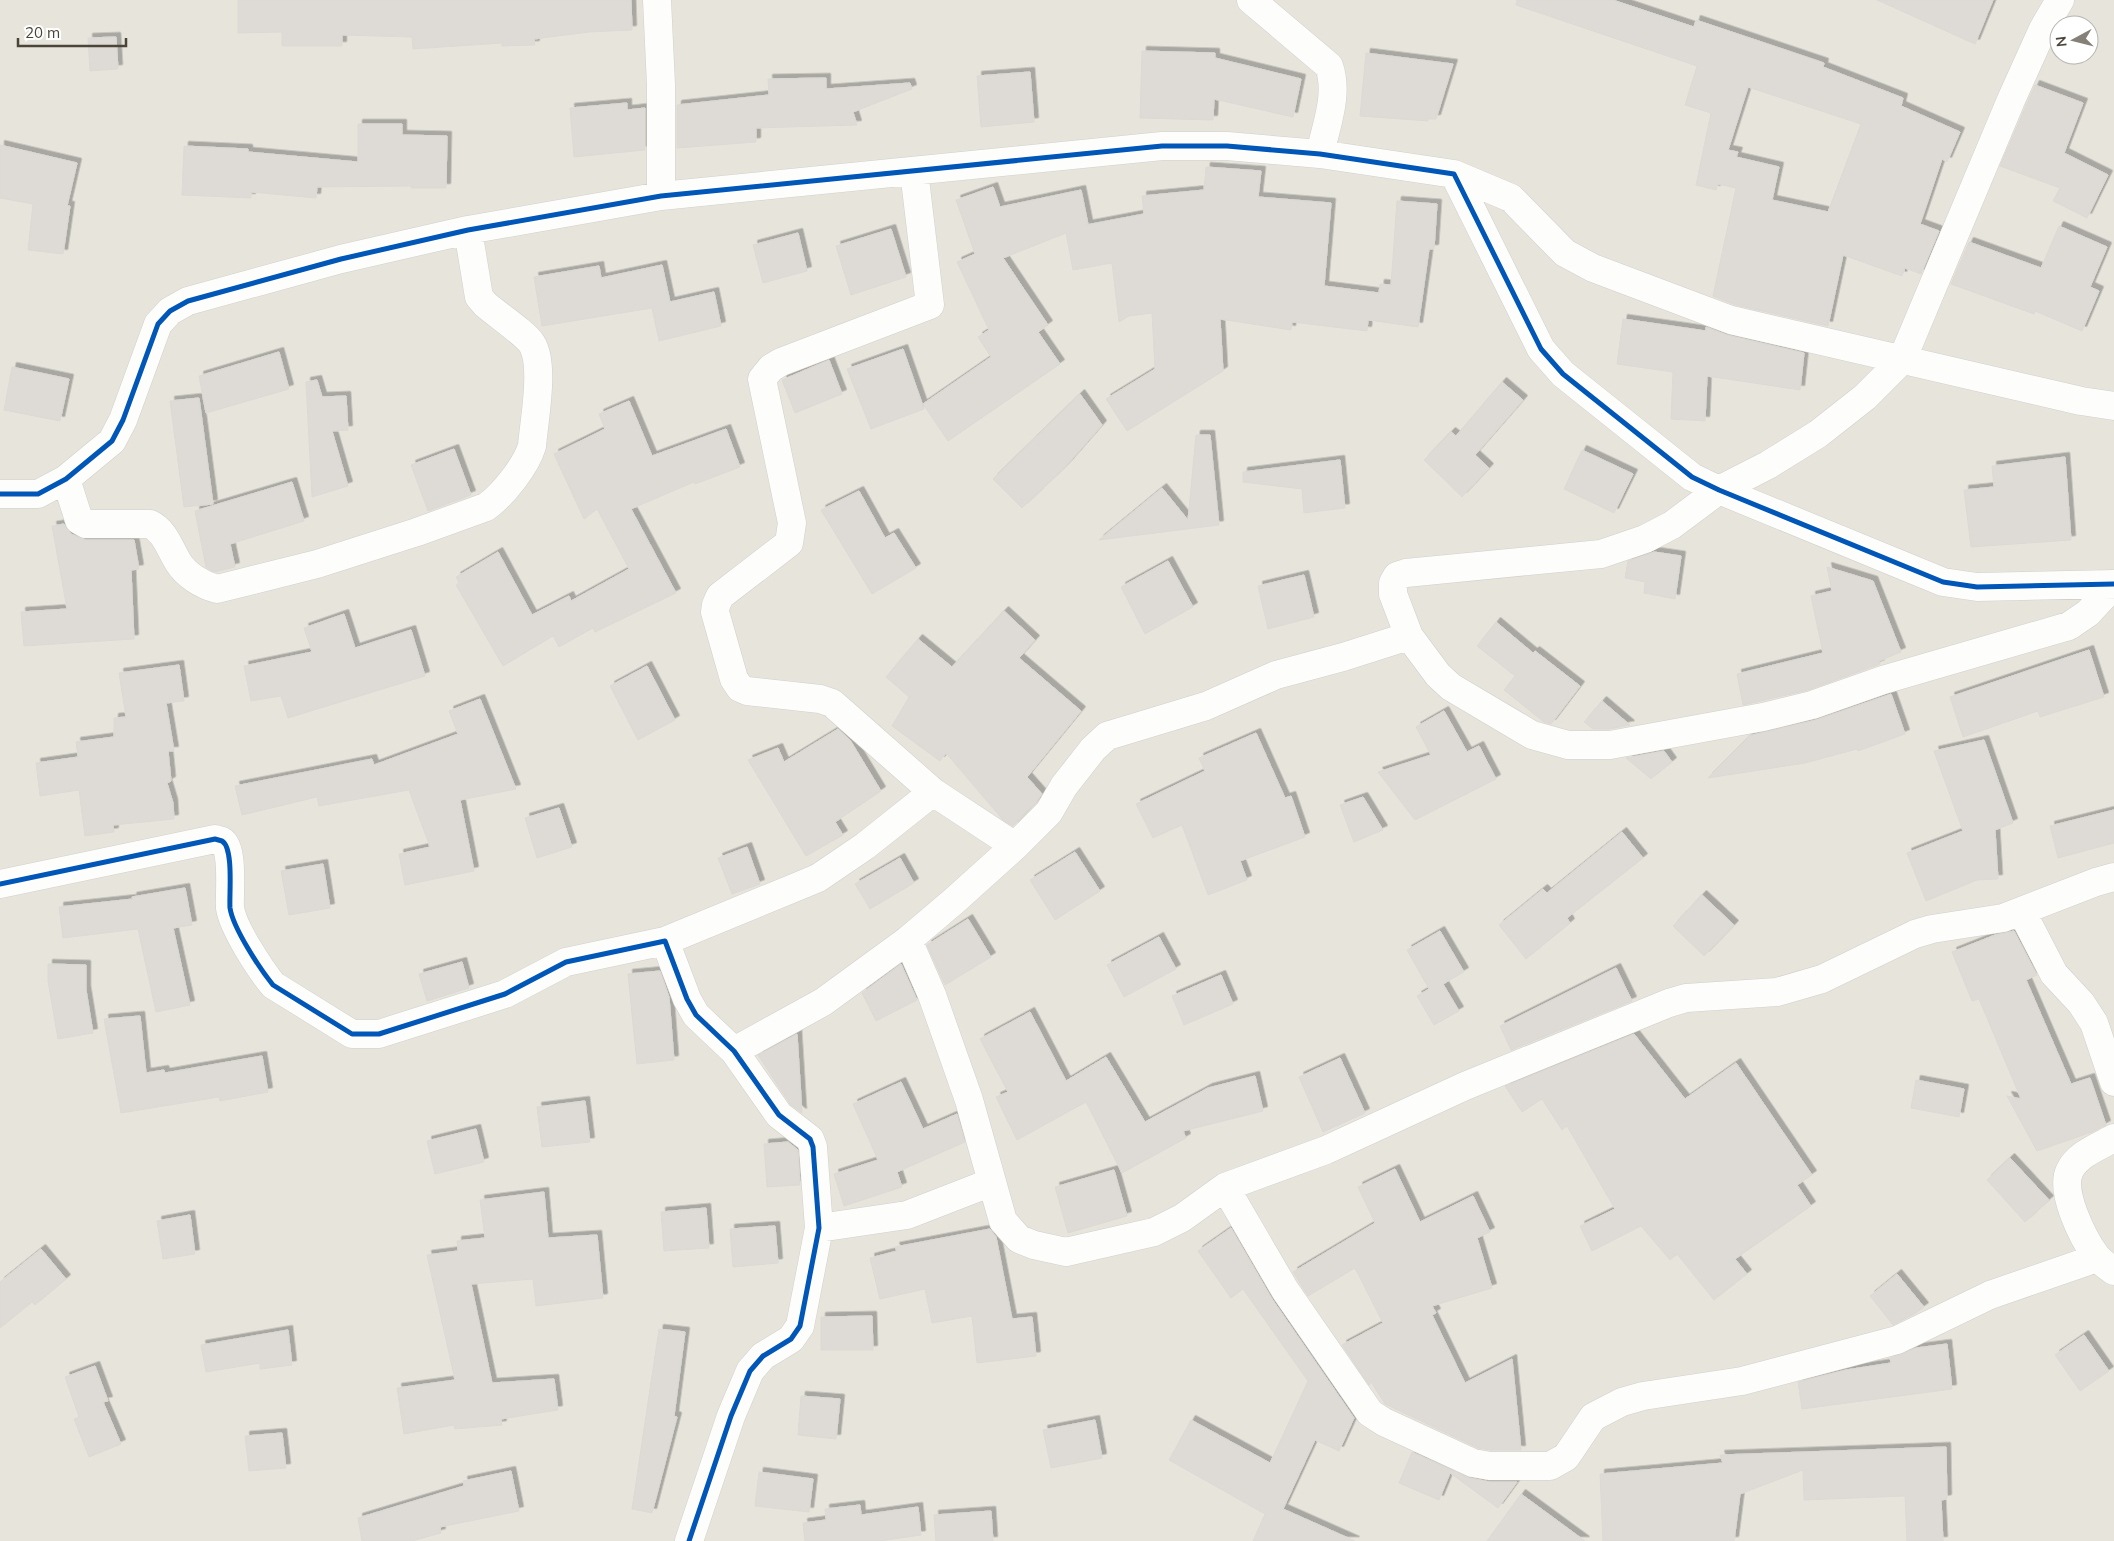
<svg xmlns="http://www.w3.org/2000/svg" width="2114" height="1541" font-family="Mulish,sans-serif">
<defs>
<filter id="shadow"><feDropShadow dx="4.5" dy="-4.5" stdDeviation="0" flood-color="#0004"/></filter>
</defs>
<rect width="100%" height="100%" fill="#f4f2ee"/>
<path fill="#e7e4dc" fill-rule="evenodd" d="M0 0H2114V1541H0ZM2059 25H2089V55H2059Z"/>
<path fill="#dedbd6" stroke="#dcd9d4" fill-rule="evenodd" filter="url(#shadow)" d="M238 0H631L632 30 589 32 534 39 535 45 502 46V43L413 49 412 37 342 35V46H282V32L238 33Z
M1517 0H1613L1694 27 1696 20 1824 63 1823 67 1903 98 1901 106 1960 132 1947 162 1942 159 1920 224 1939 231 1921 274 1905 268 1902 276 1843 255 1828 326 1736 305 1713 296 1736 188 1718 184 1716 190 1696 185 1711 113 1685 105 1697 66 1516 5ZM1748 87 1861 124 1828 212 1772 200 1779 167 1736 157 1738 152 1728 150Z
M1877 0H1993L1975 44Z
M116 37 118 69 90 71 88 38Z
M1142 51 1215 53V58L1301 79 1293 117 1214 99 1213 120 1140 118Z
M1366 53 1453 64 1436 119H1428V121L1360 116Z
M1030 72 1034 122 981 127 977 76Z
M826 78V89L910 83 912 89 853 112 857 125 756 128V142L677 148V105L769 95 768 79Z
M2035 85 2083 103 2064 153 2108 175 2087 218 2053 201 2060 188 2000 166Z
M627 103V110L645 108V150L574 157 570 108Z
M358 124H402V135L447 136 446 188H411V186L317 187 316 198 251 192V198L182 195 184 146 248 149V152L358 162Z
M0 145 77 163 67 206H70L63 254 28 250 33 204 0 198Z
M1206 167 1261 171 1258 197 1331 203 1324 286 1379 293 1380 284 1391 285 1397 201 1437 204 1434 249H1429L1418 327 1368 320 1367 331 1292 322 1291 330 1220 319 1223 371 1127 431 1106 399 1155 369 1152 313 1129 316 1119 322 1112 263 1073 270 1066 233 1003 258 1048 325 1038 332 1060 364 948 441 923 404 991 357 978 337 989 330 957 262 975 254 956 200 993 187 1000 207 1081 190 1088 224 1086 225 1144 214 1142 196 1204 190Z
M2059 226 2107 247 2090 287 2099 291 2082 331 2035 311 2034 314 1951 284 1969 242 2041 268Z
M891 229 906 277 851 295 836 246Z
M798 233 807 271 763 283 753 245Z
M662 265 670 302 714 292 721 326 659 341 652 308 542 326 534 277 599 266 601 278Z
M1623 319 1706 331V327L1727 335 1804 353 1800 390 1707 376 1705 421 1671 419 1673 372 1617 364Z
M903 349 924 409 871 429 847 369Z
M279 352 289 389 206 413 199 376Z
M829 360 842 394 795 413 782 380Z
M12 367 69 379 60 421 4 410Z
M317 380 322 397 346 396 348 430 332 431 348 486 312 497 306 382Z
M1502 382 1523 400 1475 455 1489 468 1462 497 1424 460 1451 432 1456 436Z
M1080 394 1102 425 1065 467 1022 508 993 479Z
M199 398 213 504 184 507 170 401Z
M629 401 652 456 726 429 740 467 695 484 694 482 631 509 676 593 595 632 593 628 559 647 553 636 503 666 456 585 459 583 456 577 498 552 532 615 569 596 571 601 629 569 597 509 584 519 554 454 605 429 599 414Z
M1196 435H1210L1219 525 1099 540 1162 488 1188 520Z
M454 449 471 495 428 511 411 465Z
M1582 450 1633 474 1614 513 1564 489Z
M2065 457 2071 540 1971 547 1964 490 1994 487 1992 466Z
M1340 460 1345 508 1304 513 1302 489 1243 482V472Z
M292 482 304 521 230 544 235 567 214 572 206 567 195 511Z
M859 491 885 538 894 533 916 568 872 594 821 510Z
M64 524 71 534 86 540H134L139 569 131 570 134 639 24 646 21 612 67 609 52 526Z
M1654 552 1681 556 1675 599 1644 593 1645 582 1625 578 1628 561Z
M1168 561 1193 607 1145 634 1121 587Z
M1827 567 1873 581 1901 652 1879 661 1880 664 1808 690 1743 705 1737 674 1823 653 1811 596 1832 591Z
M1304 575 1314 617 1268 629 1258 586Z
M1004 611 1035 640 1019 658 1081 711 1027 777 1042 794 1036 802 1013 826 1003 820 946 753 940 761 892 726 909 697 886 677 918 639 952 667Z
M344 614 355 648 411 630 425 676 288 718 281 696 251 701 244 666 312 652 304 628Z
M1496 622 1533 653 1535 651 1580 686 1551 724 1544 722 1504 690 1515 676 1477 646Z
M2089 650 2104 697 2040 717 2038 711 1963 737 1950 697Z
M179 665 184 701 166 703 174 751H168L171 781 167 783 173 803 174 819 113 825 114 832 85 836 79 790 40 796 36 763 78 757 76 742 114 737V718L126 717 119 673Z
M647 666 675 720 638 740 610 686Z
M1891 694 1905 734 1858 751 1857 749 1805 763 1708 778 1748 738V736L1816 720Z
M480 699 516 789 460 800 474 871 405 885 399 854 430 847 409 790 319 806 317 797 242 815 235 786 372 759 374 765 458 734 449 711Z
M1602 701 1630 725 1609 729H1593L1584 722Z
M1444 711 1467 752 1479 746 1496 779 1415 820 1378 772 1431 755 1416 727Z
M838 729 850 740 881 791 835 822 843 835 806 856 748 760 778 748 784 762Z
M1256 733 1285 798 1291 796 1305 837 1240 861 1247 880 1208 895 1182 825 1153 838 1136 804 1205 771 1199 758Z
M1984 740 2013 823 1995 830 1998 879 1977 880 1926 901 1907 853 1963 831 1934 751Z
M1664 751 1672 762 1651 779 1626 758Z
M1363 797 1383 830 1354 842 1340 805Z
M559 808 572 847 537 858 525 818Z
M2114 810V843L2058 858 2050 826Z
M1622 832 1643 858 1567 918 1570 923 1526 959 1499 925 1543 889 1547 893Z
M747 847 760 884 732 894 718 858Z
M1075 852 1100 891 1055 920 1030 880Z
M900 858 914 883 870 909 855 884Z
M323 864 330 908 289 915 281 871Z
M185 888 192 925 173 928 190 1005 156 1012 138 929 63 938 59 907 133 899 132 897Z
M1702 895 1734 925 1704 956 1673 926Z
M968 919 991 957 945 985 927 945Z
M1440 931 1464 972 1443 984 1459 1011 1434 1025 1417 996 1429 989 1407 950Z
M2014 931 2037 975 2026 980 2071 1084 2090 1078 2106 1125 2092 1132 2037 1151 2007 1096 2021 1099 1979 999 1972 1001 1952 952 1995 935Z
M1159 937 1176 969 1124 997 1107 965Z
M462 962 469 988 427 1001 419 974Z
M48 964 86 965V990L93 1033 58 1039 48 981Z
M901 964 917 1000 876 1021 862 993Z
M1616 968 1632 1001 1511 1050 1500 1026Z
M660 971 669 997 674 1060 637 1064 628 974Z
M1221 975 1233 1004 1184 1025 1172 996Z
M1030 1012 1066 1081 1106 1057 1145 1122 1208 1088 1255 1076 1263 1111 1183 1131 1186 1138 1122 1173 1086 1102 1017 1140 996 1097 1008 1092 980 1039Z
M140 1016 146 1073 164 1070 165 1073 262 1056 268 1092 220 1101 219 1097 121 1113 104 1019Z
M797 1034 802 1113 790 1104 758 1055Z
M1634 1034 1685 1099 1736 1063 1812 1175 1797 1185 1811 1206 1735 1259 1747 1274 1714 1300 1677 1254 1670 1260 1641 1226 1592 1251 1580 1226 1615 1209 1567 1126 1562 1130 1542 1099 1522 1112 1505 1086Z
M1340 1058 1365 1113 1323 1132 1299 1077Z
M1916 1080 1964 1089 1959 1117 1911 1108Z
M901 1082 923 1129 957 1114 965 1142 897 1172 902 1187 844 1206 834 1174 878 1160 853 1104Z
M585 1101 590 1142 542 1147 537 1107Z
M476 1129 484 1162 435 1174 427 1141Z
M788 1142 798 1150 800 1185 767 1187 764 1144Z
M2010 1158 2049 1200 2025 1222 1987 1180Z
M1395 1169 1420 1222 1473 1196 1490 1232 1477 1238 1492 1288 1432 1306 1436 1313 1432 1315 1465 1383 1512 1359 1521 1450H1491L1478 1448 1385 1404 1371 1382 1369 1385 1342 1345 1383 1323 1355 1268 1308 1296 1293 1272 1375 1223 1358 1187Z
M1114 1170 1127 1216 1068 1233 1055 1187Z
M544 1192 548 1238 597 1235 603 1298 536 1306 533 1279 471 1284 492 1383 554 1379 558 1410 501 1419 502 1425 455 1429 454 1425 404 1434 397 1388 455 1380 427 1255 458 1251 457 1241 485 1238 480 1200Z
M706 1208 709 1248 664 1251 661 1212Z
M190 1215 195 1254 163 1259 157 1221Z
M775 1226 778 1263 733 1267 730 1229Z
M1231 1228 1272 1299 1354 1418 1339 1451 1315 1440 1283 1509 1355 1541H1253L1265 1514 1169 1460 1191 1420 1270 1463 1308 1381 1243 1289 1231 1298 1198 1251Z
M990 1229 996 1237 1012 1319 1032 1317 1036 1356 977 1363 972 1316 932 1323 925 1289 880 1299 870 1258 897 1251 895 1247Z
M41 1249 66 1279 35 1305 32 1302 0 1328V1282Z
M1897 1274 1924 1307 1916 1313 1893 1325 1870 1296Z
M872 1316 873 1350H821V1317Z
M659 1329 685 1332 674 1416 677 1417 652 1513 632 1509Z
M288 1330 292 1365 260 1369V1363L206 1372 201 1345Z
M2084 1335 2109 1371 2080 1391 2055 1355Z
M1947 1344 1952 1389 1802 1409 1798 1382 1846 1370 1891 1363 1890 1358 1916 1348Z
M95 1366 108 1401 103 1402 121 1444 89 1457 74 1419 79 1417 65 1377Z
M801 1396 840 1399 836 1439 798 1435Z
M1095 1420 1102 1458 1051 1468 1043 1430Z
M282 1433 286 1468 249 1471 245 1436Z
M1946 1447 1947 1499 1941 1500 1943 1541H1907L1905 1496 1804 1500 1803 1470 1740 1494 1734 1541H1603L1600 1474 1723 1463 1720 1455Z
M1412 1452 1470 1478 1490 1482H1517L1498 1508 1450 1473 1439 1500 1399 1483Z
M511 1471 519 1511 440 1527 441 1533 412 1541H362L358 1518 464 1486 463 1481Z
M759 1472 813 1479 809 1512 755 1506Z
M1521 1494 1585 1541H1487Z
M860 1505 861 1515 918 1507 921 1535 880 1541H805L803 1523 826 1520 825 1509Z
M991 1511 993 1541H936L934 1515Z"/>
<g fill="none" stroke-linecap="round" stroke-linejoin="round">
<defs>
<path id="minor" d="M657 0 661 85V196
M1251 0 1329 66C1339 94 1326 126 1320 154
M2060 0 2043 29 2011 100 1902 360 1865 397 1818 434 1768 465 1719 490 1672 525 1645 539 1601 554 1406 573 1397 576 1393 583V594L1409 636 1438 675 1451 687 1532 735 1568 745H1610L1763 717 1812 705 1883 680 2069 626 2088 613 2114 585
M1454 174 1511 198 1565 253 1593 268 1731 320 2081 401 2114 406
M66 479 79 520 86 524H150C165 531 170 549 178 562 186 575 202 585 217 589L317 564 417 532 486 507C503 495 526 466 532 446 534 421 545 365 532 344 525 333 496 314 485 304L479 297 468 230
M0 494H38L66 479 112 441 123 420 158 324 170 311 188 301 341 259 468 230 661 196 1162 146H1227L1320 154 1454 174 1541 349 1563 374 1692 477 1719 490 1943 582 1977 587 2114 584
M933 792 1015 846
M0 884 215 839C215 839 222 841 222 841 234 848 229 895 230 908 233 928 260 969 273 985L352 1034H379L505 994 566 962 665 941 687 999 696 1015 734 1051 779 1115 810 1139 813 1147 819 1228 800 1326 791 1339 763 1356 750 1371 731 1416 689 1541
M2022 912 2054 974 2081 1003 2094 1023 2114 1082
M908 940 932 995 969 1100 1003 1221 1019 1239 1034 1245 1066 1252 1154 1232 1182 1218 1225 1187 1326 1150 1465 1086 1669 1003 1686 998 1777 992 1822 979 1915 934 1932 929 2003 918 2096 882 2114 877
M665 941 818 878 865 846 933 792 832 703 820 699 747 691 740 688 734 679 715 612 716 605 720 596 789 543 792 523 762 379 771 368 781 362 930 305 914 171
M734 1051 823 1002 908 940 954 901 1015 846 1049 812 1064 786 1093 749 1107 736 1206 706 1276 675 1343 657 1409 636
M2114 1138C2100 1146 2078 1154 2070 1170 2059 1191 2083 1238 2096 1256 2101 1262 2108 1267 2114 1271
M1225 1187 1285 1290 1370 1413 1384 1422 1473 1463 1490 1466H1550L1566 1457 1593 1417 1622 1402 1643 1396 1742 1381 1897 1340 1990 1295 2097 1258
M819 1228 907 1215 992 1182"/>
</defs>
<use href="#minor" stroke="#d2d0cb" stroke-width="29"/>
<use href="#minor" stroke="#fdfdfc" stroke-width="28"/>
<defs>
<path id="cycleway" d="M0 494H38L66 479 112 441 123 420 158 324 170 311 188 301 341 259 468 230 661 196 1162 146H1227L1320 154 1454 174 1541 349 1563 374 1692 477 1719 490 1943 582 1977 587 2114 584
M0 884 215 839C215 839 222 841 222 841 234 848 229 895 230 908 233 928 260 969 273 985L352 1034H379L505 994 566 962 665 941 687 999 696 1015 734 1051 779 1115 810 1139 813 1147 819 1228 800 1326 791 1339 763 1356 750 1371 731 1416 689 1541"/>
</defs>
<use href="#cycleway" stroke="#fff" stroke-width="8"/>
<use href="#cycleway" stroke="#0057b8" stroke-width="5"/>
</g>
<g transform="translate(2074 40) rotate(263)"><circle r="24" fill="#ffffff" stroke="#b7b4b0"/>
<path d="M0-4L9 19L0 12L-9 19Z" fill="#868178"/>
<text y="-8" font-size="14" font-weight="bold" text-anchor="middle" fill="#4b4439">N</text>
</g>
<path d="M18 38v8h108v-8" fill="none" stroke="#4b4439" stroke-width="2.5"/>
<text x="25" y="38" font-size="15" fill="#4b4439" stroke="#ffffff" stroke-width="4" paint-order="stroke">20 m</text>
</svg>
